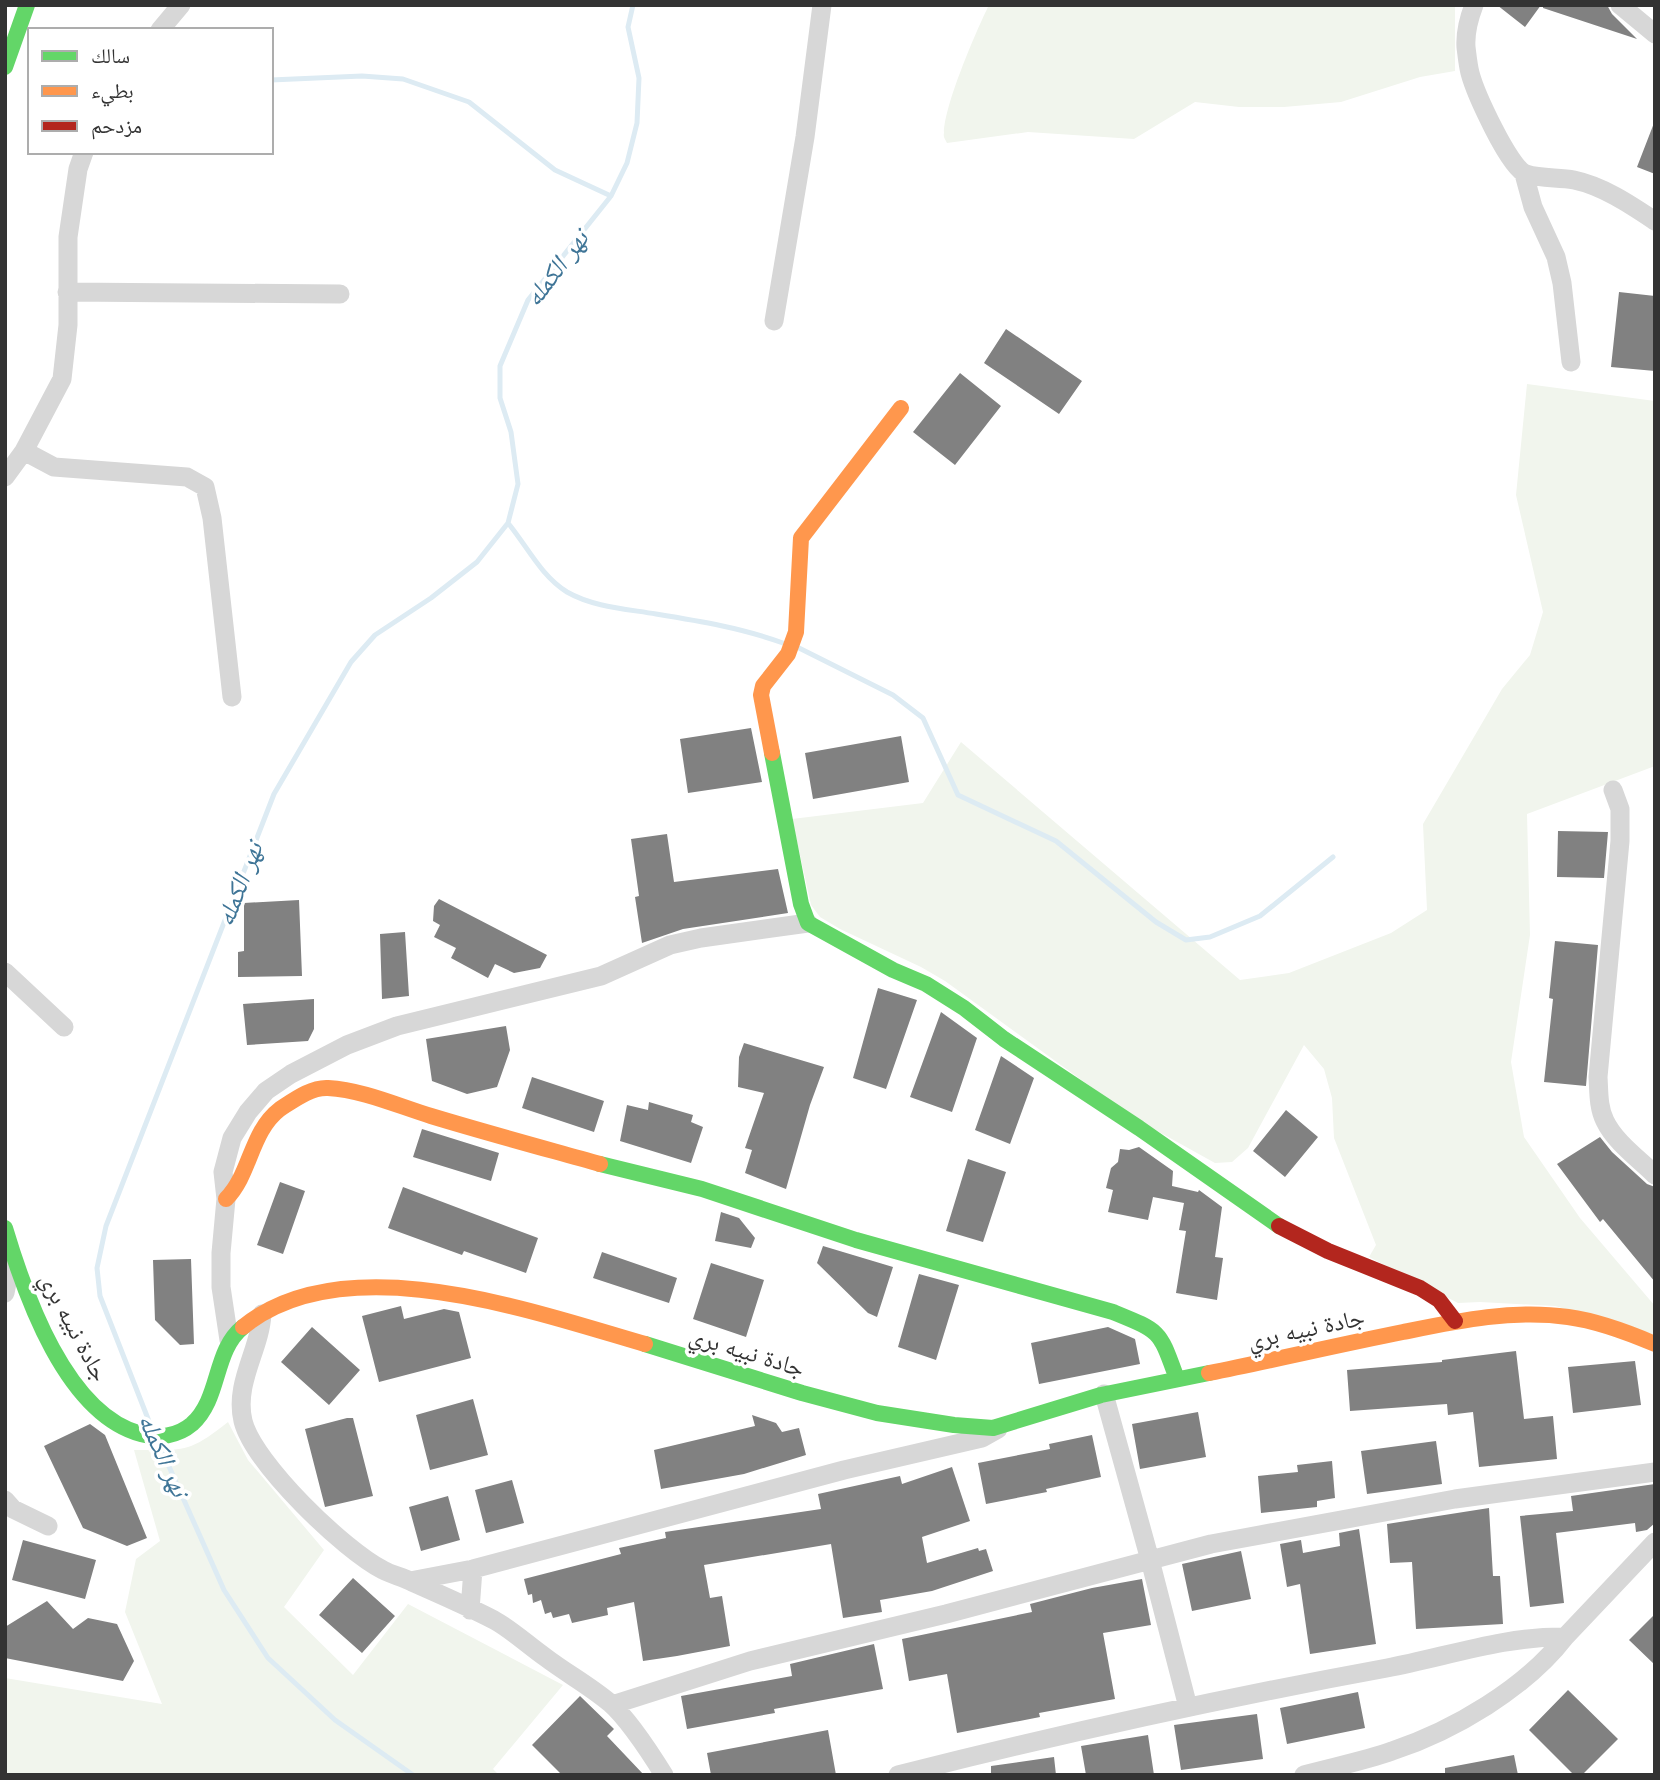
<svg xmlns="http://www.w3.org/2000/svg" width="1660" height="1780" font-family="Inter,'Noto Naskh Arabic',sans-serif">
<rect width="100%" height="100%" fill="#fff"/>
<path fill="#f1f5ed" d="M989 5H1455V71L1420 77 1341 102 1284 107H1239L1195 102 1134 139 1028 132 947 143C945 139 943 137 944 133 944 106 976 31 989 5Z
M1527 384 1655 401V766L1527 814 1530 935 1511 1062 1524 1137 1580 1218 1655 1306V1335L1555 1306 1480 1302 1458 1303 1369 1257 1376 1245 1334 1138 1332 1098 1324 1069 1304 1045 1248 1148 1232 1162 1215 1163 1134 1118 945 981 921 967 840 929 820 917 811 905 792 819 923 803 961 742 1240 980 1289 973 1391 933 1427 910 1423 824 1502 689 1530 655 1543 612 1516 495Z
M228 1422 248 1460 324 1550 284 1607 353 1675 408 1604 563 1685 493 1769 499 1775H5V1678L162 1704 125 1612 136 1559 160 1541 134 1450C183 1450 188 1454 228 1422Z"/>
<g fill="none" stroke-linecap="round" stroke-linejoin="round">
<path stroke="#ddebf3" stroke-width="5" d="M271 80 362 76 403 79 469 102 555 170 611 196
M508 523C527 546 541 576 567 592 593 607 627 609 656 614 699 621 742 628 783 643
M799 648 893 695 923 718 958 795 1056 841 1156 922 1186 940 1210 937 1260 916 1333 857
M152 1429 100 1296 97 1268 106 1226 274 794 351 662 375 635 431 598 477 562 508 523 518 484 511 432 500 398V366L528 300 611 196 627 163 637 123 639 78 628 27 633 5
M159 1444 224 1590 268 1658 335 1720 413 1775"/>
</g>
<path fill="#818181" d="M1497 5H1541L1525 27Z
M1543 5H1607L1612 14 1637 39 1543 8Z
M1654 123H1655V174L1637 167Z
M1619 292 1655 296V371L1611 367Z
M1006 329 1082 381 1059 414 984 363Z
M960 373 1001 406 955 465 913 432Z
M751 728 762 782 688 793 680 739Z
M901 736 909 782 813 799 805 753Z
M1558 831 1608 832 1604 878 1557 877Z
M667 834 674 882 778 869 788 913 683 929 642 943 635 897 639 896 631 839Z
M439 899 547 955 540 968 514 973 495 964 488 978 451 958 456 948 434 937 440 925 433 921 434 906Z
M299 900 302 976 238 977V952L244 951V903Z
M405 932 409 996 382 999 380 934Z
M1555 941 1598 945 1586 1086 1544 1082 1553 999 1549 998Z
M878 988 917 1000 886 1089 853 1078Z
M314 999V1029L308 1041 247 1045 243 1004Z
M941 1012 977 1038 952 1112 910 1097Z
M506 1026 510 1050 497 1087 467 1094 432 1081 426 1039Z
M744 1043 824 1067 810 1105 786 1189 745 1173 752 1150 745 1148 764 1093 738 1087 739 1057Z
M1001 1056 1034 1078 1010 1144 975 1130Z
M532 1077 604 1101 594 1132 522 1108Z
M649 1102 693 1115 691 1122 703 1127 691 1163 620 1141 627 1105 648 1110Z
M1286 1110 1318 1137 1285 1177 1253 1151Z
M422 1129 499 1153 491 1181 413 1157Z
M1600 1137 1612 1152 1647 1184 1655 1187V1282L1603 1219 1600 1222 1557 1164Z
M1139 1147 1173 1171 1172 1186 1198 1192 1199 1190 1222 1207 1215 1257 1223 1258 1217 1300 1176 1293 1186 1231 1179 1230 1184 1203 1153 1197 1148 1220 1108 1212 1113 1190 1106 1188 1111 1168 1118 1162 1120 1149 1129 1150Z
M968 1159 1006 1172 983 1242 946 1231Z
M280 1182 305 1191 283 1254 257 1245Z
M403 1187 538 1238 526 1273 464 1251 462 1255 388 1228Z
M721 1212 739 1218 755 1238 751 1248 715 1241Z
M823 1246 893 1267 877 1317 868 1313 817 1263Z
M602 1252 677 1278 669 1303 593 1278Z
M191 1259 194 1344 180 1345 155 1320 153 1260Z
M711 1263 764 1280 746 1337 693 1319Z
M919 1274 959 1285 936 1360 898 1347Z
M401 1306 404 1319 444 1309 459 1312 471 1358 379 1382 362 1316Z
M312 1327 360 1370 329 1405 281 1362Z
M1108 1327 1135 1339 1140 1364 1039 1384 1031 1343Z
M1516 1351 1524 1419 1553 1416 1557 1459 1479 1467 1473 1412 1448 1415 1447 1404 1350 1411 1347 1370 1442 1362V1360Z
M1635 1361 1641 1405 1573 1413 1568 1367Z
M473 1399 488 1455 430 1470 416 1415Z
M1198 1412 1206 1457 1140 1469 1132 1424Z
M752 1415 776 1423 782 1432 799 1428 806 1455 744 1474 661 1489 654 1450 755 1426Z
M347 1418H353L373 1496 325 1507 305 1429Z
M90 1424 105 1435 147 1538 127 1546 83 1528 44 1446Z
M1092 1435 1101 1477 1046 1489 1047 1492 986 1504 978 1463 1050 1449 1049 1444Z
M1436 1441 1442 1484 1367 1494 1361 1451Z
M1332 1461 1335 1498 1317 1501V1507L1261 1513 1258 1476 1298 1472 1297 1465Z
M952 1467 970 1521 922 1537 927 1563 978 1548 979 1551 986 1549 993 1571 932 1591 880 1600 882 1612 843 1618 831 1544 704 1565 710 1598 722 1596 730 1646 677 1656 643 1661 634 1602 607 1608 608 1615 572 1623 569 1614 553 1618 551 1612 545 1614 541 1600 533 1603 532 1594 528 1595 524 1579 621 1554 619 1548 666 1538 665 1532 821 1509 818 1494 900 1476 902 1484Z
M512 1480 524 1523 486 1533 475 1490Z
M1655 1484V1523L1647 1530 1636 1532 1635 1523 1556 1533 1564 1603 1530 1607 1520 1516 1573 1511 1571 1496Z
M448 1496 460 1540 421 1551 409 1507Z
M1489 1508 1493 1576H1500L1503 1624 1416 1629 1412 1562 1390 1563 1387 1524Z
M1359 1529 1376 1644 1310 1654 1300 1584 1287 1587 1280 1544 1301 1540 1303 1553 1340 1546 1339 1533Z
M23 1540 96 1560 85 1599 12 1580Z
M1241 1551 1251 1599 1192 1611 1182 1564Z
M353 1578 395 1616 362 1653 319 1615Z
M1142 1579 1151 1625 1103 1633 1115 1699 1039 1713 1040 1717 957 1733 947 1674 909 1681 902 1639 1032 1612 1030 1604 1092 1588Z
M47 1601 73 1629 88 1618 117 1624 134 1661 123 1681 5 1658V1627Z
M1655 1614V1665L1629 1640Z
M874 1644 883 1689 774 1709 775 1713 687 1729 681 1696 792 1676 790 1664Z
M1568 1690 1618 1739 1582 1775H1574L1529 1730Z
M1358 1692 1365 1728 1287 1744 1280 1708Z
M580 1696 614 1729 607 1736 644 1775H562L532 1745Z
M1257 1714 1263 1759 1181 1770 1174 1725Z
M828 1730 836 1775H711L707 1753Z
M1148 1735 1154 1775H1086L1081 1746Z
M1514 1755 1518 1775H1445V1768Z
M1054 1757 1056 1775H991V1766Z"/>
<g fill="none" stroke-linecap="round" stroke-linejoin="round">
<path stroke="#d7d7d7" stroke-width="19" d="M1474 5C1469 18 1465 32 1466 47 1467 55 1468 65 1470 73 1475 92 1509 168 1526 174 1541 179 1559 177 1574 180 1603 186 1631 205 1655 221
M1620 5 1655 34
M160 30 181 5
M1524 174 1533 207 1556 257 1562 283 1571 362
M67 292 340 294
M774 321 805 137 822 5
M24 451 54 467 187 477 205 487 212 518 232 697
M5 477 24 451 62 379 68 325V237L78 169 84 152
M1613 790 1620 809V841L1598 1077C1599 1091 1598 1107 1605 1121 1615 1142 1639 1159 1655 1175
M5 972 64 1027
M5 1293 12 1258
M262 1314C260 1350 234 1383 243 1421 254 1464 344 1550 383 1570 392 1575 403 1577 412 1582 439 1594 467 1606 494 1620 512 1630 528 1645 545 1657 566 1673 590 1686 610 1703 628 1719 651 1754 664 1775
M229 1340 221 1287V1253L226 1199 223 1172 232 1138 248 1112 266 1091 291 1074 347 1045 397 1026 601 976 670 945 701 938 808 923
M1104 1394 1150 1560 1188 1707
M5 1500 13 1509 48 1526
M410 1581 473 1569 844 1470 982 1438 998 1429
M470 1610 473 1569
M612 1705 750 1661 946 1614 1211 1544 1455 1499 1655 1472
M898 1775C1060 1734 1223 1698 1387 1668 1446 1657 1504 1636 1565 1637
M1304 1775C1333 1767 1364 1761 1392 1751 1453 1731 1526 1688 1565 1637L1655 1542"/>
<path stroke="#63d668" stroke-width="16" d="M5 67 27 5
M772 753 801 904 808 923 893 970 926 984 964 1008 1004 1039 1139 1128 1279 1226
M600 1164 702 1189 856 1240 1113 1312C1162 1332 1159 1330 1177 1379
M5 1228C25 1295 66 1414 141 1434 158 1439 178 1436 192 1424 221 1398 213 1351 243 1327
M645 1344 802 1393 877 1413 954 1425 993 1428 1101 1395 1209 1373"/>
<path stroke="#ff974d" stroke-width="16" d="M772 753 761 695 763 686 788 654 796 632 801 538 901 408
M226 1199C251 1174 250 1132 280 1109 294 1100 311 1087 328 1088 363 1090 398 1106 431 1116 487 1133 543 1148 600 1164
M243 1327C345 1244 534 1312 645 1344
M1209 1373C1274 1360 1338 1345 1403 1332 1457 1321 1513 1309 1568 1317 1598 1321 1627 1332 1655 1344"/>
<path stroke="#b3261e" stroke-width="16" d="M1279 1226 1328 1251 1420 1288 1439 1300 1455 1321"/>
</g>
<g text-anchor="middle" stroke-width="7" stroke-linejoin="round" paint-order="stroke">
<g font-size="24" fill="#333" stroke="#fff">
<text transform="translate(74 1327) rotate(62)" y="8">جادة نبيه بري</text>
<text transform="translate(1306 1329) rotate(-12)" y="8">جادة نبيه بري</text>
<text transform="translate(747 1352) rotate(17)" y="8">جادة نبيه بري</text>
</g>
<g font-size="26" font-style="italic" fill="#3f7597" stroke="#fff">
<text transform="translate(556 268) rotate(-53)" y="9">نهر الكمله</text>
<text transform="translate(239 884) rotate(-69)" y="9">نهر الكمله</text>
<text transform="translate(164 1455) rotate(66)" y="9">نهر الكمله</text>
</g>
</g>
<rect width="1660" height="1780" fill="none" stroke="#333333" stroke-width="14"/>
<rect x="28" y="28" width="245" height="126" fill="#ffffff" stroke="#adadad" stroke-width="2"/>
<rect x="42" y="51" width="35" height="10" fill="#63d668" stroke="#adadad" stroke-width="2"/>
<text x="91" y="63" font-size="21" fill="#333333">سالك</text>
<rect x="42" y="86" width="35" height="10" fill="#ff974d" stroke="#adadad" stroke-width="2"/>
<text x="91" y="98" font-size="21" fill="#333333">بطيء</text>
<rect x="42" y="121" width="35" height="10" fill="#b3261e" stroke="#adadad" stroke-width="2"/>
<text x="91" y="133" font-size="21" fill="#333333">مزدحم</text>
</svg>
